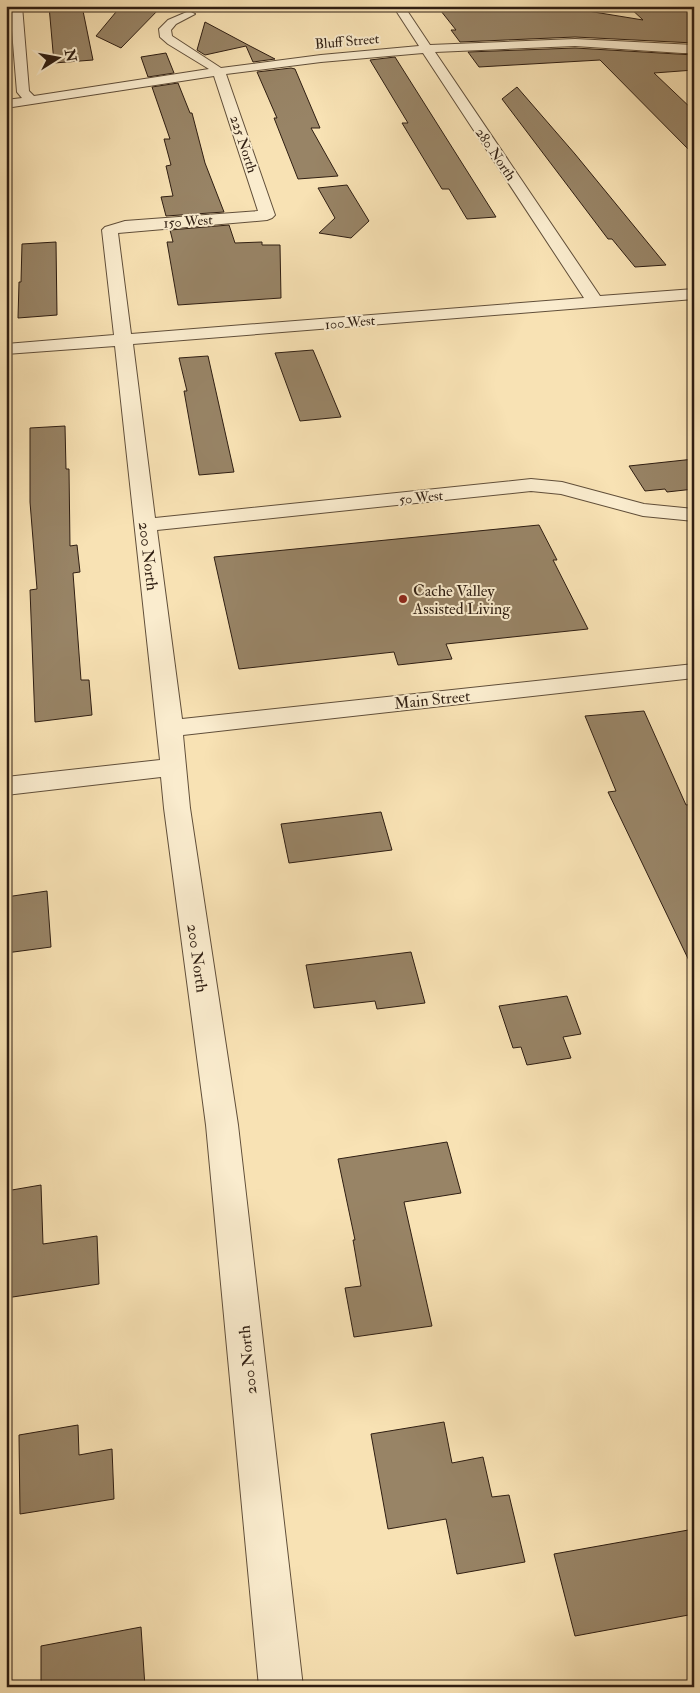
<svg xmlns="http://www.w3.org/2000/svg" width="700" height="1693" font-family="'IM FELL Double Pica',serif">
<rect width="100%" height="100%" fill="#f8e2b4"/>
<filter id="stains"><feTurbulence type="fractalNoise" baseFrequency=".004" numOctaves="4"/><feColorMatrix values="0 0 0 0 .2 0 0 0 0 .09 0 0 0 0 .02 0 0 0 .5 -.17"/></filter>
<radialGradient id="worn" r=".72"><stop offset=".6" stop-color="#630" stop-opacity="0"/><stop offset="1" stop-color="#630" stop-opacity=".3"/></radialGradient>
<path fill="#988466" stroke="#2f1e12" d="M49 6H82L93 60 54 63Z
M121 6H162L121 48 96 36Z
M437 6H557L643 20 628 6H694V43L575 37 460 42 451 30H456Z
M205 22 250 46 275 59 253 62 246 46 205 55 197 50Z
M575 48 694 55V70L654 73 694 111V155L600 60 479 67 468 52Z
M166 53 174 73 148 77 141 57Z
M395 57 467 171 496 217 467 219 449 189H442L402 123H408L370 60Z
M291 68 295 69 320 128H311L338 176 298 179 274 118H277L257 72Z
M178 83 190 113H192L205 163 224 212 166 216 161 197 173 196 166 166 171 165 164 139H170L152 87Z
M517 87 575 154 666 265 635 267 612 239H608L502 99Z
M347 185 369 221 351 238 319 233 335 218 318 188Z
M229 225 235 243 262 242V245H280L281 298 178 305 167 242H173L170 230Z
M56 242 57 315 18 318 19 282H21L22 244Z
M313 350 341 417 300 421 275 353Z
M208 356 234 472 199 475 184 391H187L179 358Z
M65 426 66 469H69L70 546 77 545 80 572 73 573 81 680H89L92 715 35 722 30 590 37 589 30 502V428Z
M694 459V489L667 492 665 489 645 491 629 466Z
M539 525 557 560H553L588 629 446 644 452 659 398 665 394 652 239 669 214 557Z
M644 711 686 805 694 804V971L608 792 616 791 585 716Z
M381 812 392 850 289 863 281 824Z
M47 891 51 947 6 953V897Z
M411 952 425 1003 377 1009 375 1001 314 1008 306 965Z
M567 996 581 1034 563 1037 571 1058 527 1065 521 1047 513 1048 499 1006Z
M447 1142 461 1193 404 1202 432 1326 354 1337 345 1288 361 1286 353 1240H355L338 1159Z
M41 1185 43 1244 97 1236 99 1284 6 1298V1191Z
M444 1422 452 1463 483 1457 492 1497 509 1495 525 1562 457 1574 446 1519 388 1529 371 1434Z
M78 1425 79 1455 112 1449 114 1499 20 1514 19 1435Z
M694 1529V1614L575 1636 554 1554Z
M141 1627 145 1687H41V1646Z"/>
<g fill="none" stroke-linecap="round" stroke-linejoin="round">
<defs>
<path id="minor" d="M10 6H22L29 91 34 96 209 69 168 44 160 37 159 29 168 20 189 11 195 14 176 24 171 30 172 36 221 68 321 55 419 46 393 6H404L430 45 575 39 694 45V53H682L575 46 435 52 600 296 694 289V299L133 344 155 518 531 479 562 482 644 504 694 509V521L643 516 561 494 531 491 157 530 182 719 694 664V678L183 735 190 808 238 1125 303 1687H259L206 1125 164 808 161 777 6 795V777L160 760 115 346 6 354V344L114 335 102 230 105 227 125 221 258 211 214 76 6 108V100L22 98 17 92ZM423 53 584 298 131 334 118 233 267 220 272 218 275 215 226 74 321 62Z"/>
</defs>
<use href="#minor" stroke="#614f3a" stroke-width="2"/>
<use href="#minor" fill="#faecce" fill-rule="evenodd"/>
</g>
<circle fill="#8f2418" stroke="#faecce" stroke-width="2" cx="403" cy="599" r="5"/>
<g text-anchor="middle" stroke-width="4" stroke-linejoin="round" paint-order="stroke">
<g font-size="14" fill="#2f1e12" stroke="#faecce">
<text transform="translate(347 41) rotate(-5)" y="5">Bluff Street</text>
<text transform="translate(244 144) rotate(72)" y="5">225 North</text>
<text transform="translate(496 154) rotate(56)" y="5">280 North</text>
<text transform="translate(188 221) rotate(-4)" y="5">150 West</text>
<text transform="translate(350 322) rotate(-5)" y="5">100 West</text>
<text transform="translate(421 497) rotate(-6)" y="5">50 West</text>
</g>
<g font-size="16" fill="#2f1e12" stroke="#faecce">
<text transform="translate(149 556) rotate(83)" y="6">200 North</text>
<text transform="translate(432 699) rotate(-6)" y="6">Main Street</text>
<text transform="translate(198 958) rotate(82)" y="6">200 North</text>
<text transform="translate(247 1360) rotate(-96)" y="6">200 North</text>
</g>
<g font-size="16" fill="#2f1e12" stroke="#faecce" text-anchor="start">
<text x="413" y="596">Cache Valley<tspan x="413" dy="18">Assisted Living</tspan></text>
</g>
</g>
<rect width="700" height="1693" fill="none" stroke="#f8e2b4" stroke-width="25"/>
<rect x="8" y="8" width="685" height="1678" fill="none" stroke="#2f1e12" stroke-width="2.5"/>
<rect x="12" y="12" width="675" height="1668" fill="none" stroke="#2f1e12"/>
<g transform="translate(58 58) rotate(79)" stroke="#faecce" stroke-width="4" paint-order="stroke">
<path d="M0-4L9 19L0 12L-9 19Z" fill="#2f1e12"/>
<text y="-8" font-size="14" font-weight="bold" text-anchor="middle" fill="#2f1e12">N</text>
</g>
<rect width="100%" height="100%" filter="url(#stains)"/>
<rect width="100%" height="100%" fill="url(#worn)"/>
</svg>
